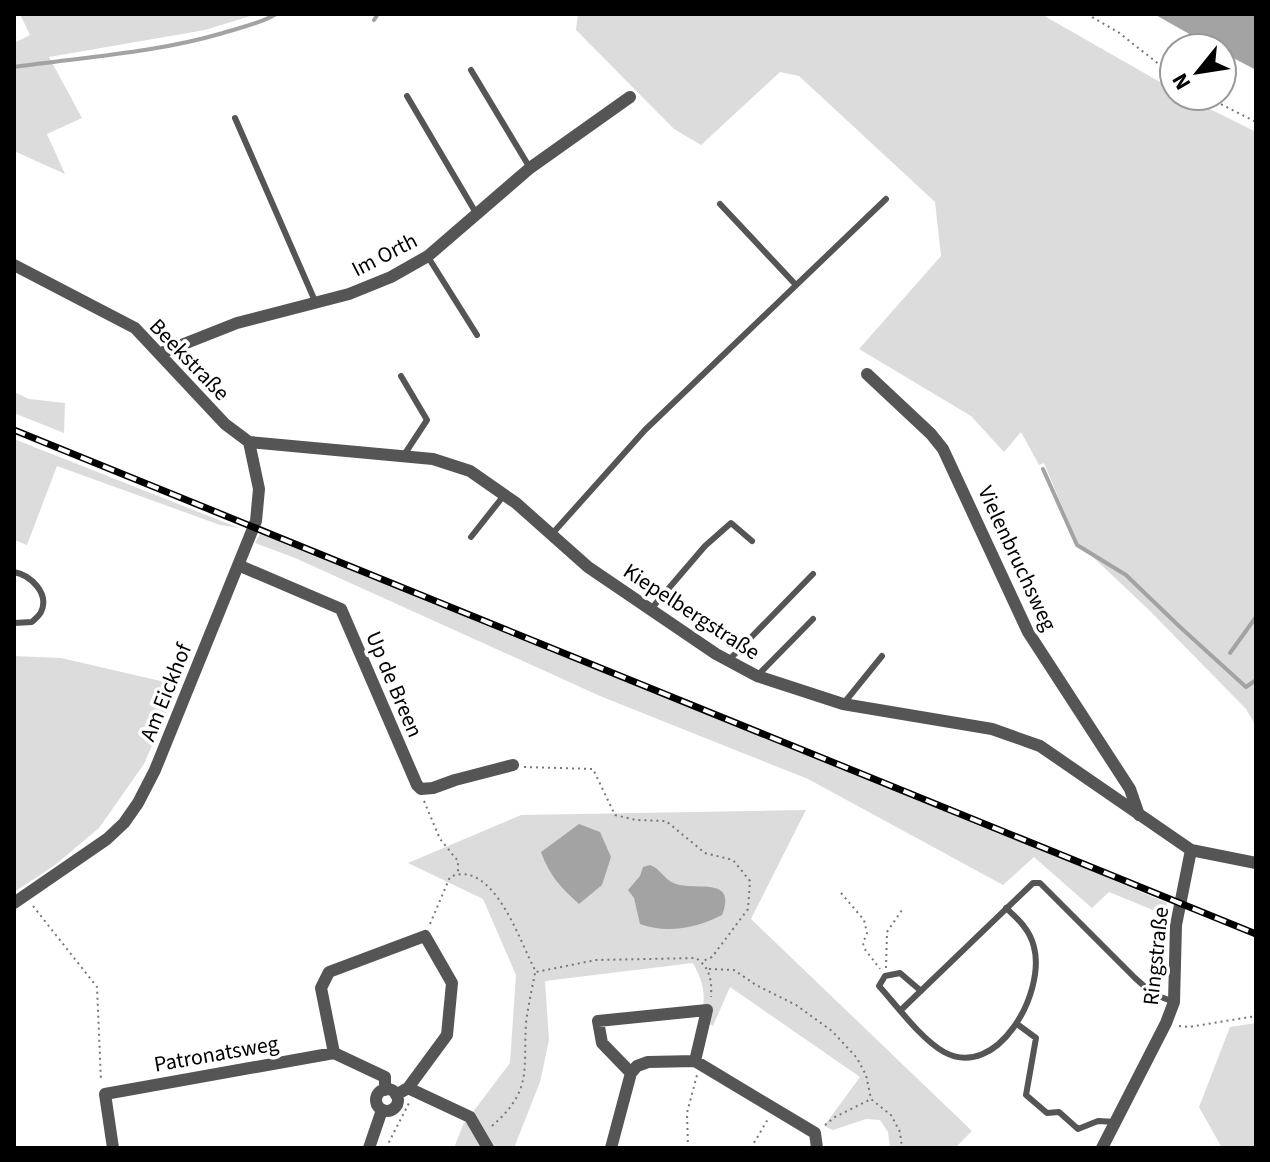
<svg xmlns="http://www.w3.org/2000/svg" width="1270" height="1162" font-family="'Source Sans 3',sans-serif">
<rect width="100%" height="100%" fill="#fff"/>
<path fill="#dcdcdc" d="M20 14H257L205 30 49 57 82 118 47 134 65 174 14 151V43L30 35Z
M578 14H1041L1174 90V96H1184L1256 132V726L1246 709 1150 611 1077 542 1044 463 1039 465 1021 432 1004 452 971 416 859 349 941 256 935 202 799 76 780 72 701 145 674 129 576 30Z
M14 392 29 399 65 403 64 433 14 413Z
M14 439 239 528 220 525 57 466 27 545 14 540Z
M261 532 1009 836 1167 903 1165 915 1109 892 1092 908 1034 857 1003 885 808 779 600 696 295 558 255 543Z
M14 656 61 658 178 685 144 764 99 828 55 865 14 892Z
M806 810 751 919 972 1131 955 1148H890L888 1132 880 1120 866 1119 833 1130 824 1126 860 1077 730 987 713 1026 700 1019C707 996 704 984 693 963L545 981 549 1040 540 1082 514 1148H454L463 1125 510 1063 516 975 483 899 408 863 521 815Z
M1256 1023V1148H1222L1199 1107 1230 1027Z"/>
<path fill="#a3a3a3" d="M1154 14H1256V70L1222 52V48H1214Z
M579 824 600 832 611 857 602 885 579 904C561 888 549 875 541 852Z
M650 865C661 869 664 880 676 884 698 891 737 876 722 915 697 928 667 934 640 924L634 898 628 890 640 876 643 867Z"/>
<g fill="none" stroke-linecap="round" stroke-linejoin="round">
<path stroke="#a3a3a3" stroke-width="4" d="M374 20 378 14
M14 67C84 57 155 53 223 33 241 27 260 24 276 14
M1043 469 1077 545 1126 575 1180 627 1246 687 1256 680
M1230 653 1256 617"/>
<path stroke="#777" stroke-width="2" stroke-dasharray="2 4" stroke-linecap="butt" d="M1087 14 1118 32 1174 76
M1205 96 1256 122
M524 767 593 769 615 815 636 820 666 821 705 853 733 860 750 881 748 909 712 957 703 961
M424 801 440 839 458 861V873
M841 893 864 920 867 933 863 943 864 948 880 969
M33 906 97 987 101 1081
M430 924 450 877C494 858 520 943 536 972L596 960 696 958C710 968 712 980 711 997
M886 968 887 932 902 910
M709 969 734 970 756 985 796 1005 832 1031 857 1058 866 1075 871 1099 891 1115 900 1132 902 1148
M1179 1026 1189 1027 1256 1016
M825 1125 835 1117 871 1099
M492 1126C533 1090 523 1070 526 1023 528 1006 532 989 535 973
M386 1148 409 1103
M688 1148 687 1113 697 1075
M751 1148 768 1119"/>
<path stroke="#555" stroke-width="6" d="M471 70 530 168
M407 96 476 213
M235 118 315 301
M720 204 796 285
M428 257 477 335
M401 376 427 420 404 455
M552 534 645 430 886 199
M471 537 505 494
M14 572C30 575 50 593 41 612 39 616 35 619 32 622L14 623
M651 609 705 546 731 523 752 541
M729 660 813 574
M757 676 813 619
M844 703 882 656
M921 991 900 973 885 976 879 986C897 1006 921 1039 944 1052 997 1081 1046 993 1034 947 1030 930 1019 920 1006 908
M901 1010 1033 883H1040L1135 978 1153 994 1174 1002
M1017 1024 1036 1038 1026 1095 1047 1113 1059 1112 1078 1129 1098 1121 1116 1122"/>
<path stroke="#555" stroke-width="12" d="M14 265 135 328 225 424 249 442
M161 353 237 323 349 294 391 277 428 256 530 168 630 97
M867 374 931 434 943 449 1028 632 1130 789 1139 815
M249 442 433 459 470 471 516 503 588 567 716 654 757 676 843 704 992 729 1040 746 1191 850 1256 863
M238 565 341 609 417 785 421 789 433 788 455 780 513 765
M14 903 107 839 124 823 138 803 155 770 256 521 259 489 249 442
M631 1073 602 1043 598 1021 707 1010 695 1061
M408 1088 470 1117 488 1148
M376 1100a11 11 0 1 1 22 0a11 11 0 1 1-22 0Z
M385 1090V1077L334 1053 321 988 329 972 425 936 452 983 447 1035 408 1088 396 1095
M113 1148 105 1094 334 1053
M369 1148 382 1110
M611 1148 631 1073 637 1066 648 1062 695 1061 815 1133 817 1148
M1102 1148 1166 1023 1174 1002 1176 925 1191 850"/>
<defs>
<path id="rail" d="M14 430 1256 934"/>
</defs>
<use href="#rail" stroke="#000" stroke-width="7"/>
<use href="#rail" stroke="#fff" stroke-width="4" stroke-dasharray="12" stroke-linecap="butt"/>
</g>
<g text-anchor="middle" stroke-width="7" stroke-linejoin="round" paint-order="stroke">
<g font-size="22" fill="#000" stroke="#fff">
<text transform="translate(384 254) rotate(-27)" y="8">Im Orth</text>
<text transform="translate(190 359) rotate(46)" y="8">Beekstraße</text>
<text transform="translate(1018 558) rotate(65)" y="8">Vielenbruchsweg</text>
<text transform="translate(692 611) rotate(33)" y="8">Kiepelbergstraße</text>
<text transform="translate(395 684) rotate(67)" y="8">Up de Breen</text>
<text transform="translate(165 692) rotate(-68)" y="8">Am Eickhof</text>
<text transform="translate(1155 956) rotate(-84)" y="8">Ringstraße</text>
<text transform="translate(216 1053) rotate(-10)" y="8">Patronatsweg</text>
</g>
</g>
<rect width="1270" height="1162" fill="none" stroke="#000000" stroke-width="32"/>
<g transform="translate(1198 72) rotate(240)"><circle r="38" fill="#ffffff" stroke="#999999" stroke-width="2"/>
<path d="M0-6L14 30L0 20L-14 30Z" fill="#000000"/>
<text y="-12" font-size="22" font-weight="bold" text-anchor="middle" fill="#000000">N</text>
</g>
</svg>
